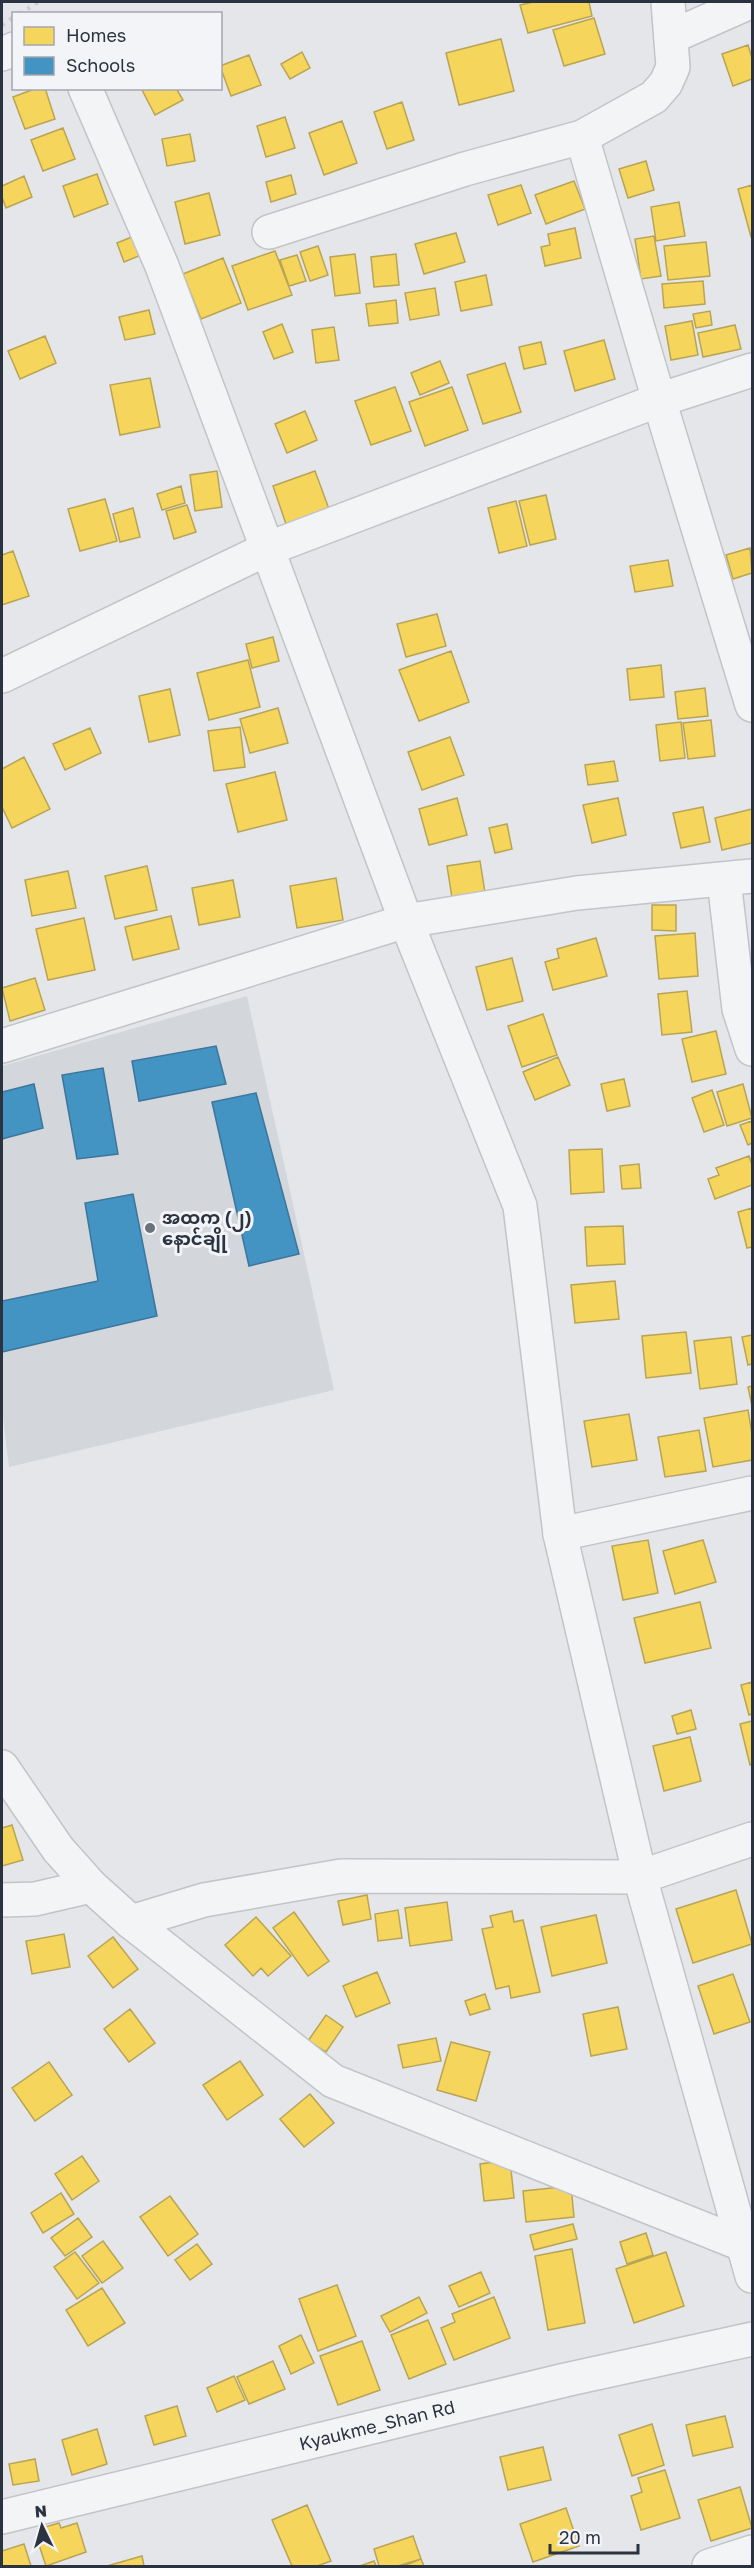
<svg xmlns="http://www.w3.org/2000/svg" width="754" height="2568" font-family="'Golos Text','Noto Sans Myanmar',sans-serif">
<rect width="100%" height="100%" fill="#e4e6e9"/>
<path fill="#d3d6db" d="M247 996 334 1390 9 1467 2 1408V1066Z"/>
<path fill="#f6d55c" stroke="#b9a454" stroke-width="1.5" d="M533 2H589L592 16 528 33 520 5Z
M594 18 605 54 564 66 553 30Z
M501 39 514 91 459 105 446 53Z
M748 45 752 58V79L733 86 722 54Z
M302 52 310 68 290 79 281 64Z
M249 55 261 85 231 96 220 66Z
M37 88H45L55 119 25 129 13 97Z
M141 88H176L183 100 155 115Z
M402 102 414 140 387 149 374 112Z
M285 117 295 148 266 157 257 126Z
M342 121 357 163 324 175 309 133Z
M63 128 75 159 43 171 31 140Z
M190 134 195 161 167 166 162 139Z
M646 161 654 190 628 198 619 169Z
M97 174 108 204 74 217 63 186Z
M291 175 296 194 271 202 266 182Z
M24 176 32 197 6 208 2 197V186Z
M574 181 585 209 546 224 535 195Z
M521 185 531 213 498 225 488 195Z
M752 185V237H751L738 189Z
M209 193 220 235 185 244 175 202Z
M679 202 685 236 656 241 651 207Z
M575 228 581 258 545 266 541 247 550 245 548 234Z
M456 233 465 262 424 274 415 244Z
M139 234 146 253 124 262 117 243Z
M654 236 661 276 641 279 635 239Z
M706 242 710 276 668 280 664 246Z
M318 246 328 275 310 281 300 252Z
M275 251 292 295 248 310 232 266Z
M355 254 360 293 335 296 330 257Z
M396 254 399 285 374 287 371 257Z
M297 255 306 281 289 286 280 260Z
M223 258 241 303 201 319 183 274Z
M486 275 492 305 461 311 455 282Z
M703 281 705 304 664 308 662 284Z
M435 288 439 315 410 320 405 293Z
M396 300 398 323 369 326 366 304Z
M149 310 155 334 125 340 119 317Z
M710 311 712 325 696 328 693 314Z
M692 321 698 355 671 360 665 326Z
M282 324 293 352 274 359 263 332Z
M735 325 741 349 703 357 698 333Z
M334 327 339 360 316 363 312 330Z
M45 336 56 363 20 379 8 351Z
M604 340 615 379 575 391 564 351Z
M541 342 546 364 524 369 519 347Z
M440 361 449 383 420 395 411 373Z
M505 363 521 412 483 424 467 375Z
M150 378 160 427 120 435 110 385Z
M395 387 411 431 371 445 355 401Z
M452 387 468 430 425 446 409 402Z
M305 411 317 440 287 453 275 424Z
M217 471 222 507 195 511 190 475Z
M315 471 329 509 286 524 273 486Z
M181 486 185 503 162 510 157 494Z
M546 495 556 539 530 545 519 501Z
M105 499 117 541 80 551 68 509Z
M516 501 527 546 499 553 488 508Z
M187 505 196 532 174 539 166 511Z
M133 508 140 537 120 542 113 514Z
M750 548 752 573 733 579 726 555Z
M13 551 29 596 2 605V555Z
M668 560 673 586 635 592 630 566Z
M437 614 446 646 406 657 397 624Z
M273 637 279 661 252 668 246 644Z
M451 651 469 702 419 721 399 670Z
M248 660 260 707 209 720 197 673Z
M661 665 664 697 630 700 627 669Z
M705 688 708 716 678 719 675 692Z
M170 689 180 735 149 742 139 696Z
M278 708 288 743 250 753 240 719Z
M711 720 715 756 688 759 683 723Z
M681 722 685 758 660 761 656 725Z
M240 727 245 767 214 771 208 731Z
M90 728 101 753 65 770 53 744Z
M450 737 464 775 422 790 408 752Z
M24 757 50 809 12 828 2 807V769Z
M614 761 618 781 588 785 585 765Z
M275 772 287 820 238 832 226 784Z
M457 798 467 835 429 845 419 809Z
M618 798 626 835 592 843 583 805Z
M703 807 710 842 681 848 673 813Z
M752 809V843L722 850 715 818Z
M507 824 512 849 495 853 489 828Z
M480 861 486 899 453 904 447 866Z
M147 866 157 910 115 919 105 876Z
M68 871 76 908 32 916 25 880Z
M336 878 343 920 297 928 290 886Z
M233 880 240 917 199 925 192 888Z
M652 905H676V931L652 930Z
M171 916 179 949 133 960 125 927Z
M84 918 95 970 48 980 36 929Z
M695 933 698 976 659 979 655 936Z
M596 938 607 976 553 990 545 962 559 958 557 949Z
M512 958 523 1001 487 1010 476 967Z
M35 978 45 1010 10 1021 2 988Z
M687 991 692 1032 662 1035 658 994Z
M543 1014 557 1055 522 1067 508 1026Z
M716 1031 726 1074 692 1082 682 1039Z
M558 1057 570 1085 535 1100 523 1072Z
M624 1079 630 1106 607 1111 601 1084Z
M743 1084 752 1118 727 1126 717 1092Z
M712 1090 724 1125 704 1132 692 1098Z
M752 1121V1143L748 1145 740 1125Z
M602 1149 604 1192 571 1194 569 1150Z
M749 1156 752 1165V1185L715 1199 708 1179 719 1175 716 1168Z
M639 1164 641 1188 622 1189 620 1166Z
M752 1208V1247L747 1248 738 1212Z
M623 1226 625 1264 587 1266 585 1227Z
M615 1281 619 1319 575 1323 571 1285Z
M686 1332 691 1373 646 1378 642 1336Z
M752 1335V1364L748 1365 742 1337Z
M731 1337 737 1384 700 1389 694 1341Z
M752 1386V1406L748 1387Z
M748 1410 752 1434V1460L713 1467 704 1418Z
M629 1414 637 1460 592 1467 584 1421Z
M699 1430 706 1471 665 1477 658 1437Z
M648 1540 658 1593 623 1600 612 1546Z
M703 1540 716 1582 675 1594 663 1551Z
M700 1602 711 1648 645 1663 634 1618Z
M752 1682V1714L749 1715 741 1685Z
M691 1710 696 1729 677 1734 672 1716Z
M752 1721V1764L750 1765 740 1724Z
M690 1737 701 1781 664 1791 653 1746Z
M12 1825 23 1860 2 1866V1828Z
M736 1890 752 1944 693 1963 676 1909Z
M367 1895 371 1919 343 1925 338 1901Z
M447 1902 452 1940 410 1946 405 1908Z
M398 1910 402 1938 378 1941 375 1914Z
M512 1911 514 1922 523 1920 540 1992 511 1998 509 1986 496 1989 482 1929 493 1927 490 1916Z
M294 1912 329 1961 308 1976 273 1928Z
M596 1915 607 1963 552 1976 541 1927Z
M256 1917 291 1956 268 1976 261 1968 253 1976 225 1945Z
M64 1934 70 1967 32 1974 26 1941Z
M113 1937 138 1969 113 1988 88 1956Z
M377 1972 390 2003 356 2017 343 1986Z
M733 1974 750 2022 714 2034 698 1986Z
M485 1994 490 2009 470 2015 465 2001Z
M618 2007 627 2049 591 2056 583 2014Z
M130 2009 155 2043 129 2062 104 2029Z
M326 2015 343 2027 326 2052 308 2041Z
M436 2038 441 2061 403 2068 398 2045Z
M451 2042 490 2052 476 2101 437 2090Z
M240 2061 263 2095 227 2120 203 2085Z
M49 2062 72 2095 35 2121 12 2088Z
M310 2094 334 2123 304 2147 280 2119Z
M82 2156 99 2181 72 2200 55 2174Z
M510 2160 514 2198 484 2201 480 2164Z
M571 2186 574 2217 526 2222 523 2191Z
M61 2193 74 2214 43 2233 31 2213Z
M170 2196 198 2234 168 2256 140 2217Z
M78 2218 92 2237 65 2256 51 2238Z
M573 2224 577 2239 534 2250 530 2235Z
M646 2233 653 2255 627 2264 620 2242Z
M103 2241 123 2268 102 2283 82 2256Z
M197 2244 212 2264 190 2280 175 2260Z
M572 2249 585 2323 548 2330 535 2256Z
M75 2252 99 2283 77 2299 54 2267Z
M666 2252 684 2306 634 2323 616 2269Z
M481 2272 490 2293 459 2307 449 2286Z
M337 2285 356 2336 318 2351 299 2299Z
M102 2288 125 2323 88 2346 66 2310Z
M419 2297 427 2313 390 2332 381 2316Z
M494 2297 510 2338 454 2360 441 2328 455 2322 452 2314Z
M428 2320 446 2364 409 2379 391 2335Z
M301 2335 314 2363 291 2374 279 2346Z
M362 2341 380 2390 338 2405 320 2356Z
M273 2361 285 2389 249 2404 237 2377Z
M234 2376 245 2400 217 2412 207 2388Z
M177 2406 186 2436 154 2445 145 2416Z
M725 2416 733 2447 693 2456 686 2425Z
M652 2424 664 2465 632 2476 619 2435Z
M97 2429 107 2464 72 2475 62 2440Z
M543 2447 551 2480 508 2490 500 2457Z
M35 2459 39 2481 13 2485 9 2464Z
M665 2470 680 2518 641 2530 631 2496 642 2492 638 2478Z
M740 2487 752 2528 711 2541 698 2500Z
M307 2505 331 2561 317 2566H292L272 2520Z
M566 2508 579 2546 533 2562 520 2524Z
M59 2523 61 2528 77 2523 86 2552 46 2566 36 2536 47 2533 45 2527Z
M413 2536 421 2559 398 2566H379L374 2549Z
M24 2544 31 2566H2V2551Z
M142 2556 144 2566H107Z
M421 2559 424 2566H403Z
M374 2561 376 2566H360Z"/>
<path fill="#4393c3" stroke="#3c769c" stroke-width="1.5" d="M216 1046 226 1084 139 1101 132 1061Z
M103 1068 118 1154 77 1159 62 1075Z
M34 1084 43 1128 2 1139V1092Z
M256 1093 299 1254 249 1266 212 1102Z
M133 1194 157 1316 2 1352V1301L98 1281 85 1203Z"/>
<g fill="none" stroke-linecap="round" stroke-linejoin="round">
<defs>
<g id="minor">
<path d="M671 37 750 2"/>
<path d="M2 54 14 49"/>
<path d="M85 88 162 266 406 921 520 1206 560 1534 640 1877 752 2276"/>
<path d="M582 137 659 400 752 705"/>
<path d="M269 232 465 169 582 137 654 97 666 83 673 67 668 2"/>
<path d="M2 676 267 549 659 400 752 370"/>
<path d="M724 880 739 1009 752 1049"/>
<path d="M2 1046 406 921 577 893 752 876"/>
<path d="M560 1534 752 1493"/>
<path d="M2 1767 58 1849 91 1886 131 1922 333 2081 744 2245"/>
<path d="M2 1900 35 1899 91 1886"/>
<path d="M131 1922 204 1900 341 1876 640 1877 752 1839"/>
<path id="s1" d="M2 2517 565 2380 752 2339"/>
<path d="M709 2566 752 2552"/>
</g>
</defs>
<use href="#minor" stroke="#c2c4c7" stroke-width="36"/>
<use href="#minor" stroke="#f3f4f5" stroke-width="33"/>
<path stroke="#ccced0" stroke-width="4.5" stroke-dasharray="3 6" stroke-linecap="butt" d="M20 14 38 2
M2 25 14 17"/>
</g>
<circle fill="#6c727b" stroke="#f2f4f7" stroke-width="2" cx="150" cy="1228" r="6"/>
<g text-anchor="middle" stroke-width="6" stroke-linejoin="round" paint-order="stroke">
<g font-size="18" font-weight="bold" fill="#2c3340" stroke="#f2f4f7" text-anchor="start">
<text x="162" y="1224">အထက (၂)<tspan x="162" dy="21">နောင်ချို</tspan></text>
</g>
<g font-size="18" fill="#2c3340" stroke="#f2f4f7">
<text dy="6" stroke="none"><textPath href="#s1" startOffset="386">Kyaukme_Shan Rd</textPath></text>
</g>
</g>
<rect width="754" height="2568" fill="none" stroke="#2c3340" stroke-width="6"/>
<rect x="12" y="12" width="210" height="78" fill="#f2f4f7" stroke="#a3a7ae" stroke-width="1.5"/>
<rect x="24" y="27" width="30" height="18" fill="#f6d55c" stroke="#a3a7ae" stroke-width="1.5"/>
<text x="66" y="42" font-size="18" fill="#2c3340">Homes</text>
<rect x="24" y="57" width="30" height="18" fill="#4393c3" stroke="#a3a7ae" stroke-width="1.5"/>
<text x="66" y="72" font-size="18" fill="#2c3340">Schools</text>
<g transform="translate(42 2526) rotate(355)" stroke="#f2f4f7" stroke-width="4.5" paint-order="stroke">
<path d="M0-4.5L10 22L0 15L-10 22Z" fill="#2c3340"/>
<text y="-9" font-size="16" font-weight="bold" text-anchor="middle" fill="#2c3340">N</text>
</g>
<path d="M550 2544v9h88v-9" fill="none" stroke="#2c3340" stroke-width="3"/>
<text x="559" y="2544" font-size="18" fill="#2c3340" stroke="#f2f4f7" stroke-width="4.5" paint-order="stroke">20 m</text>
</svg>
